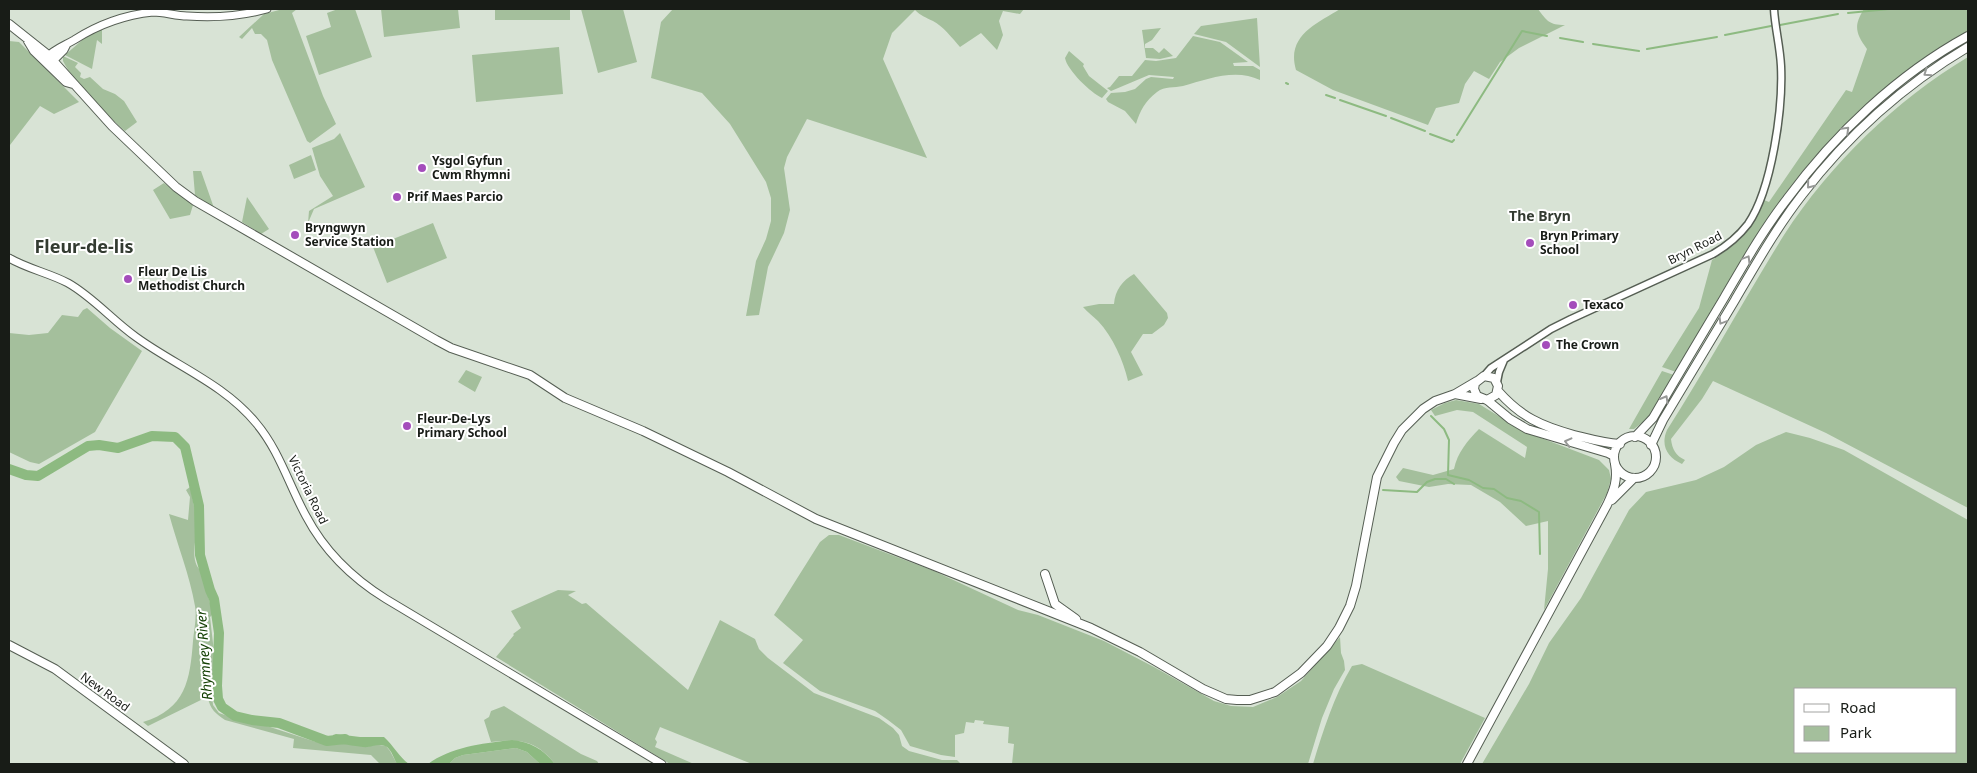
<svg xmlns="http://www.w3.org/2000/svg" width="1977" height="773" font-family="'Noto Sans',sans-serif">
<rect width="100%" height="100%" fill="#d8e3d5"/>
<path fill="#a4bf9c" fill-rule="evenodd" d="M283 9H297L292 13 323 96 336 124 310 143 307 141 272 60 267 40 261 34H255L252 28 242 39 239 37 264 14Z
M338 9H355L372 57 319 75 306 36 331 27 327 13Z
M381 9H458L460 28 384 37Z
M495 9H570V20H495Z
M581 9H623L637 62 598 73Z
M673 9H1024L1020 14 1003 11 999 21 1003 35 997 50 981 33 960 47C952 38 943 26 933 21 925 17 921 16 915 10L892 33 883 59 927 158 807 119 787 157 784 168 790 210 784 233 768 267 759 315 746 316 756 261 766 239 771 221V198L766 182 730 124 702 93 651 78 661 22Z
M1340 9H1538C1547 21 1549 25 1565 25L1519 48 1500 62 1489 79 1474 71 1465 84 1459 103 1436 108 1428 125 1333 90 1296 70C1286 36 1316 24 1340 9Z
M1864 9H1968V31C1898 73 1834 128 1785 194 1744 250 1711 312 1676 372L1662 367 1699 308 1712 260C1742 241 1750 233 1764 200L1769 202 1846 90 1852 92 1867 49C1856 34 1853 26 1864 9Z
M1257 18 1260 67 1226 42 1194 34 1201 26Z
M1161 28 1152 40 1145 44V48H1153L1159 53 1164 48 1173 56 1160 59 1146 58 1142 30Z
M102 29V44L97 40 92 69 65 55 88 35Z
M1193 36 1220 42 1248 62 1233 63 1234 66H1253L1260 70V80C1236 68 1207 79 1183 86 1174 88 1165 86 1157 92 1145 101 1140 111 1136 124L1125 111 1108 102 1106 99 1111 93 1125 92 1135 89 1146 79 1151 77 1173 79 1174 77 1149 75 1111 91 1107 88 1110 87 1119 76H1132L1145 60 1156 61 1176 58Z
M9 41 19 42 79 102 54 114 40 106 10 145 9 144Z
M559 47 563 94 476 102 472 55Z
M1069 51 1084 64 1083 66 1089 76 1108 91 1102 98C1091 93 1067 70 1065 58Z
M63 56 78 63 75 67 81 73 80 77 84 79 90 77 103 89 115 94 124 101 137 122 125 131C106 114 74 83 63 61Z
M1968 57V508L1826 433 1713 381 1702 399 1671 439C1672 449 1676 456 1685 460L1682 464C1668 458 1660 446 1667 430 1708 366 1744 299 1784 235 1831 163 1895 101 1968 57Z
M340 133 365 187 314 209 308 223 309 211 333 196 320 176 312 148 334 139Z
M311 155 316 170 294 179 289 165Z
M193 171H201L214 208 195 195Z
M164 183 193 205 190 215 170 219 153 190Z
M247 197 269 229 261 234 242 222Z
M433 223 447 258 387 283 373 247Z
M1134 274 1167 313 1168 318 1164 325 1152 334H1143L1131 352 1143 375 1128 381C1123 360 1113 337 1098 321 1093 316 1087 312 1083 307L1099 304H1114C1115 290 1123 280 1134 274Z
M87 308 110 328 142 351 95 432 39 464 30 462 9 452V333L29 335 48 333 62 315 78 317 83 310Z
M466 370 482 377 475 392 458 382Z
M1662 371 1674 375 1648 418 1634 429H1629Z
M1456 400 1479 404 1523 431 1599 460 1609 470 1611 479 1607 493 1544 610 1548 569V521L1526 526 1500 502 1471 485 1448 484 1429 487 1399 481 1396 477 1403 468 1433 475 1454 469C1457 453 1468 440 1479 429L1525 458 1527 447 1473 412 1457 410 1435 416 1431 410 1445 403Z
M1786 432 1810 438 1844 450 1968 520V764H1482L1529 684 1549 643 1581 598 1629 510 1646 492 1696 480 1724 467 1756 445ZM1796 689H1956V752H1796Z
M190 487C193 500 196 513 196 526 197 540 189 560 201 571L213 614 210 617 214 652 212 696 213 705 219 713 254 725H264L316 742 341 743 368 747 373 744 386 746 390 751 397 764H380L371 755 293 748 294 739 225 720C216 714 210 709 208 698H205L148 726 143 722C186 709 190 680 193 641 194 630 197 617 195 606 190 576 177 544 169 514L188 520 190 497 186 490Z
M829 535H839L934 571 1018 610 1038 615 1104 641 1154 667 1214 701 1231 706 1253 707 1277 697 1301 681 1340 637 1341 653 1344 661 1345 670 1334 689 1322 718 1308 764H1012L1014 744 1008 743 1009 727 983 724 984 721 975 720 974 723 966 722 964 733 955 735V757L941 755 910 746 901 730 888 720 875 711 820 691 783 663 803 640 774 615 820 542Z
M558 590 576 591 568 595 582 604 586 603 688 690 720 620 755 639 759 649 768 658 814 693 879 718 893 728 899 735 902 746 909 751 942 760H957L961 764H752L660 727 655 739 657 742 655 747 694 764H670L496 657 514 635 513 634 521 628 511 611Z
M1362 664 1485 718 1460 764H1313C1323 731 1334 696 1352 666Z
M504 706 581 754 597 761 599 764H555C536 740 520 739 491 742L484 720 489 717 491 711Z
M516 748 527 752 540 764H449L455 758 463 755Z"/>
<path fill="#8dba81" d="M336 734 360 737H384C394 746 399 757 409 764H397C394 759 392 751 387 747 380 743 374 746 368 747 361 748 343 743 332 744L333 735Z
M512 740C531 742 543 749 555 764H540L527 752 516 748 463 755 455 758 449 764H428C451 747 483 743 512 740Z"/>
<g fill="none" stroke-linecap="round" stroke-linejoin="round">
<path stroke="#8dba81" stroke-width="2" d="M1848 13 1889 9
M1780 25 1838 14
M1725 35 1771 26
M1560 38 1583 42
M1593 44 1639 51
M1647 49 1717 37
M1286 83 1288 84
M1326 95 1335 98
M1340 100 1386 116
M1391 118 1425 131
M1430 134 1452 142 1454 140
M1457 135 1522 31 1547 36
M1431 416 1444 429 1449 440 1448 475 1469 480 1483 488 1494 489 1507 498 1521 501 1539 512 1540 554
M1383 490 1417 492 1427 482 1435 479H1446L1454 484"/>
<path stroke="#8dba81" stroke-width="10" d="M9 469 26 475 38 476 88 446 99 445 118 448 152 436 175 437 185 447 199 506 200 555 210 590 214 599 219 633 217 686 218 699 222 707 235 716 252 720 279 723 327 741 345 739"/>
<defs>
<path id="tertiary" d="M1484 376 1491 368 1551 329 1571 319 1713 254C1727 246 1738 237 1748 224 1772 189 1783 108 1781 66 1780 46 1775 28 1774 9
M1497 382 1499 372 1504 360"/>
<path id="secondary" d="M46 58C54 49 64 46 74 40 99 24 124 15 153 12 164 12 176 16 187 16 214 18 242 16 267 9
M50 64 64 50 67 44
M9 258C28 269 49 273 68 283 93 297 113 321 136 337 176 366 224 384 256 423 279 450 289 485 306 516 325 552 352 578 386 599L662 764"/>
<path id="primary" d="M9 24 48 55 112 126 176 187 195 201 436 340 451 348 530 375 565 398 643 431 728 472 816 519 1091 628 1140 652 1203 689 1226 699 1237 700H1250L1275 692 1301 673 1327 646 1339 628 1350 606 1356 586 1377 477 1394 443 1402 430 1423 409 1435 401 1455 394 1477 381
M28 41 34 51 66 82 73 84
M1498 391C1521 417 1541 426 1574 435 1590 439 1603 443 1620 444
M1455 394 1481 399
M1487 400 1496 395 1498 386 1494 378 1484 376 1475 383 1474 389 1477 396 1487 400 1510 419 1527 429 1608 453 1614 456
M1614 457a21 21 0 1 1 42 0a21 21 0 1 1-42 0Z
M1635 437 1653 418C1676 378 1700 338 1724 298 1744 264 1763 230 1787 199 1835 134 1897 75 1968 36
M1651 445 1663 420C1687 380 1711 340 1735 300 1756 264 1777 227 1802 195 1848 135 1904 85 1968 47
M1612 500 1634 478
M1045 574 1055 604 1076 619
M9 645 55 669 184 764
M1467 764 1607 505C1614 490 1618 480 1615 464"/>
</defs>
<use href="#tertiary" stroke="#555e53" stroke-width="9"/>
<use href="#secondary" stroke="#555e53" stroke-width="9"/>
<use href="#primary" stroke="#555e53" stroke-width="10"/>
<use href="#tertiary" stroke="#fff" stroke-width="6"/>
<use href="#secondary" stroke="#fff" stroke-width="7"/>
<use href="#primary" stroke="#fff" stroke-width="8"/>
</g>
<defs><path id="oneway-chevron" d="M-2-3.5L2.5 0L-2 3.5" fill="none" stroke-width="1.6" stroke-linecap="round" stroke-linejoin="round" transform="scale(1.25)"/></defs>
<g stroke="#979997">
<use href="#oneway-chevron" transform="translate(1927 73) rotate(145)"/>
<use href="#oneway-chevron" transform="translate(1846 130) rotate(-45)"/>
<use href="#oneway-chevron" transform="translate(1810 185) rotate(129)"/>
<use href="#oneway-chevron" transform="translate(1747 259) rotate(-59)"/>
<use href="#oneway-chevron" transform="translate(1722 321) rotate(121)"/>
<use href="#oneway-chevron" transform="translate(1665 399) rotate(-60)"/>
<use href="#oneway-chevron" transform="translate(1568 442) rotate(-166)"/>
</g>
<g fill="#a44dbb" stroke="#fff" stroke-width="2">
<circle cx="422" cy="168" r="5"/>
<circle cx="397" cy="197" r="5"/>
<circle cx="295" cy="235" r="5"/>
<circle cx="1530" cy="243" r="5"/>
<circle cx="128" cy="279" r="5"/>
<circle cx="1573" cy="305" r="5"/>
<circle cx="1546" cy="345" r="5"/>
<circle cx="407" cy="426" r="5"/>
</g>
<g text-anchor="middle" stroke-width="4" stroke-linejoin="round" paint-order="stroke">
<g font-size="12" font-weight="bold" fill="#181c17" stroke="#fff" text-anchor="start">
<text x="432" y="165">Ysgol Gyfun<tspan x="432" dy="14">Cwm Rhymni</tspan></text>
<text x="407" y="201">Prif Maes Parcio</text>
<text x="305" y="232">Bryngwyn<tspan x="305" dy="14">Service Station</tspan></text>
<text x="1540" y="240">Bryn Primary<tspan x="1540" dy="14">School</tspan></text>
<text x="138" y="276">Fleur De Lis<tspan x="138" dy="14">Methodist Church</tspan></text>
<text x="1583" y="309">Texaco</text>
<text x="1556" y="349">The Crown</text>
<text x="417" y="423">Fleur-De-Lys<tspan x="417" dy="14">Primary School</tspan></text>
</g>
<g font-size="12" fill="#181c17" stroke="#fff">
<text transform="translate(1695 248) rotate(-27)" y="4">Bryn Road</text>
<text transform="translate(308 490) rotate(64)" y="4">Victoria Road</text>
<text transform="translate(105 692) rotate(36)" y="4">New Road</text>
</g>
<g font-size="14" font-weight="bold" fill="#333b31" stroke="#fff">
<text x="1540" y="221">The Bryn</text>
</g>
<g font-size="14" font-style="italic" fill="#144004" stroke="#fff">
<text transform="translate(204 655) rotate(-94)" y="5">Rhymney River</text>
</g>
<g font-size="18" font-weight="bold" fill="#333b31" stroke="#fff">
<text x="84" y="253">Fleur-de-lis</text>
</g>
</g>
<rect width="1977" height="773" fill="none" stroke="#181c17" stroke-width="20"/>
<rect x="1794" y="688" width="162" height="65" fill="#ffffff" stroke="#a3a4a2"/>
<rect x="1804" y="704" width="25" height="8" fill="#ffffff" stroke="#a3a4a2"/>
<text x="1840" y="713" font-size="15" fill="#181c17">Road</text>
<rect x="1804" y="726" width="25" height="15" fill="#a4bf9c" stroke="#a3a4a2"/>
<text x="1840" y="738" font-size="15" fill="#181c17">Park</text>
</svg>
